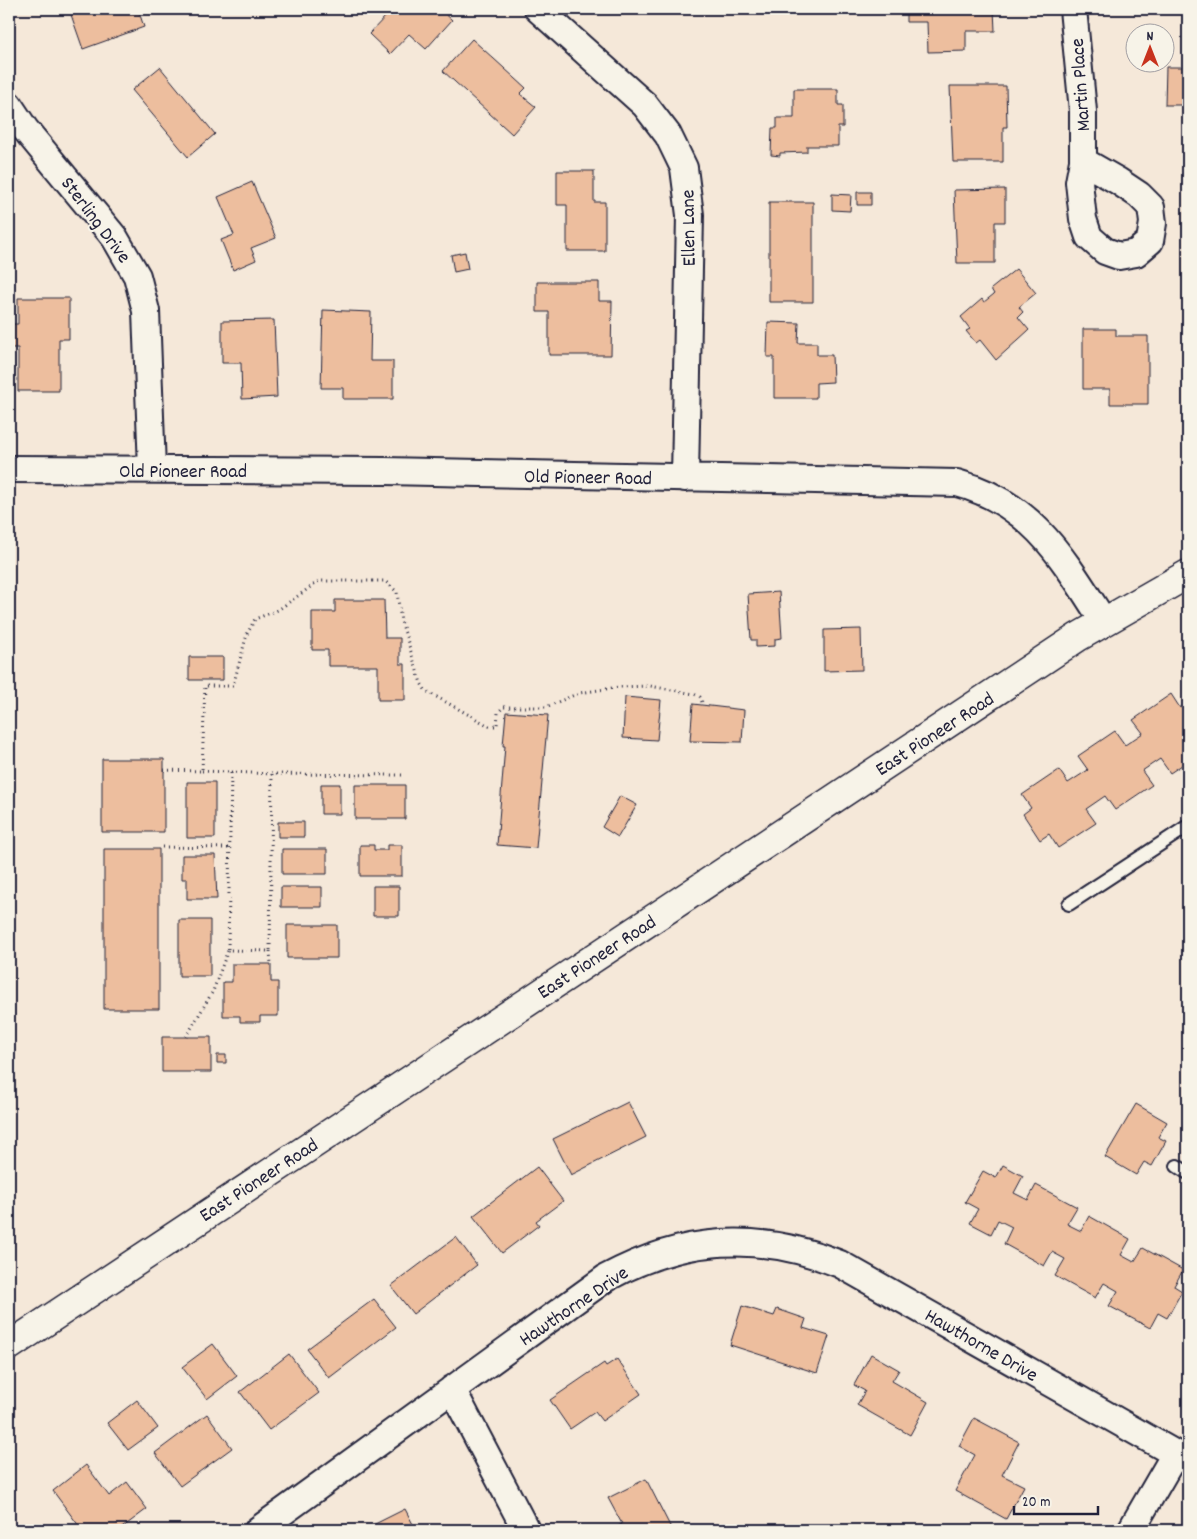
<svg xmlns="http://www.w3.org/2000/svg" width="1197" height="1539" font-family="Dekko,sans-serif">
<rect width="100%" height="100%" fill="#f5e8d9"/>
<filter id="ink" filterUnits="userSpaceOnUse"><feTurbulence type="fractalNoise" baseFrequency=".02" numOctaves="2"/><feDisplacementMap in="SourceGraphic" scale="10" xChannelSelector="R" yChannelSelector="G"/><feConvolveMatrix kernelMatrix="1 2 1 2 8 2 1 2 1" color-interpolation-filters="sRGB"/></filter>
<g filter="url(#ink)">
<path fill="#edbe9e" stroke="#22223b" d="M69 9H138L144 27 83 49Z
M380 9H440L452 20 426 49 409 34 390 54 369 34 387 15Z
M906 9H994L995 31H966V51L928 52 927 22H906Z
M472 39 526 88 520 94 536 107 512 134 443 71Z
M160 67 215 134 188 157 132 90Z
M1166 67H1188V105H1165Z
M950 86H1006L1007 127H1003V162H953Z
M794 89H838V105H843V127H838V146H807V152L780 153V156L771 155 772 128H777V118H794Z
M557 171H594V202H605V251H567V205H557Z
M252 182 276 238 251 248 256 260 233 270 221 240 234 235 218 197Z
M1005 189V222H995V263H957L954 190Z
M857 192H871V205H857Z
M832 194 851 195 850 211 832 210Z
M769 202H813V302H769Z
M465 252 468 269 454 272 451 255Z
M1016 269 1036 293 1019 307 1023 312 1018 317 1029 330 996 360 980 340 976 343 966 331 970 329 961 317 982 299 984 302 994 294 991 289Z
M537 282H599V301H612L611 355H549V312H537Z
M18 298H69V339H59V391H18V348H9V324H18Z
M323 310 371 312 370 361H393V399H343V388H321Z
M274 320 277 397 242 399 241 363H222V321Z
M768 322 799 323 798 343H817V355H832L833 382 816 383V398H774V357H767Z
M1083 329H1116V336H1148V404H1110V389H1083Z
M779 592 782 638 775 639V646L756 647V640H751L748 594Z
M335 600H384L385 638H400V664H405V700H378V666H328V650H312V612H335Z
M861 629 862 670 824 671V630Z
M189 657H223V680H189Z
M1171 694 1180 708 1188 703V761L1170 773 1160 759 1142 771 1152 785 1115 810 1105 796 1086 809 1096 823 1058 848 1049 834 1040 840 1023 814 1031 808 1022 795 1059 770 1068 783 1088 770 1078 756 1115 731 1125 745 1143 733 1133 720Z
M625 697 661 700 657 740 623 738Z
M693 704 744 710 742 742 690 741Z
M506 712 548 715 536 848 497 845 505 746H503Z
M102 759H164V832H102Z
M187 782H215V838H187Z
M321 784H340V814H321Z
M355 785H405V819H355Z
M620 796 637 805 618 837 602 827Z
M278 822H304V837H278Z
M360 845H374V850H387V845H402V876H360Z
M104 849H159V1009H104Z
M282 849H327V874H282Z
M182 855H215L217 899H187V879H182Z
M373 886H399V916H373Z
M281 887H322V907H281Z
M179 920H210V976H179Z
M287 925H337V958H287Z
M232 964H271V982H278V1016H260V1022H240V1016H223V982H232Z
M162 1037H211V1072H162Z
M217 1055H226V1063H217Z
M628 1102 646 1137 571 1175 553 1139Z
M1136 1104 1167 1122 1158 1137 1166 1141 1152 1166 1144 1162 1136 1175 1105 1157Z
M1003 1165 1023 1176 1014 1193 1028 1200 1036 1185 1077 1207 1067 1224 1081 1231 1089 1216 1130 1239 1121 1255 1134 1262 1143 1248 1183 1270 1174 1286 1182 1291 1167 1318 1158 1313 1150 1328 1109 1306 1118 1291 1104 1283 1095 1298 1055 1276 1065 1259 1052 1252 1044 1266 1004 1244 1012 1227 998 1220 991 1234 970 1223 978 1209 965 1202 983 1171 996 1178Z
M537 1167 563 1201 536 1221 539 1225 502 1253 473 1216Z
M456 1237 477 1265 413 1314 391 1286Z
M374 1299 396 1327 329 1378 307 1349Z
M742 1306 774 1316 777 1309 806 1319 803 1328 829 1336 817 1373 730 1345Z
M213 1344 237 1376 207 1399 182 1367Z
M289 1354 319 1393 269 1430 240 1392Z
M871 1354 899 1370 892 1381 928 1402 910 1435 857 1405 865 1391 854 1385Z
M617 1359 641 1394 602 1421 595 1412 570 1429 550 1400 604 1363 606 1366Z
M137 1400 158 1428 128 1450 107 1423Z
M207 1414 232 1448 180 1486 155 1453Z
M974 1418 1019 1442 1002 1475 1024 1486 1006 1519 955 1491 975 1455 959 1446Z
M86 1465 109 1496 127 1482 147 1509 119 1530H112L110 1527 106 1530H82L53 1491Z
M646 1479 672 1530H620L618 1526 622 1524 608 1498Z
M405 1509 416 1530H376L373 1525Z"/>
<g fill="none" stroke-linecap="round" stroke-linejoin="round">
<defs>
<path id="lane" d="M1069 904 1188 826
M1177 1166 1188 1173"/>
<path id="street" d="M538 9 645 105 668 135 684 168 690 215 685 478
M1073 9 1083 111V161L1079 182 1083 219 1089 237 1105 251 1119 256 1136 253 1150 241 1153 223 1151 207 1139 195 1118 181 1083 161
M9 105 25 129 115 238 137 276 146 311 152 469
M9 469 385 471 957 483C1033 503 1064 560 1104 622
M452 1389 526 1530
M258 1530 606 1278C683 1236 758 1231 840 1264L1188 1461
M1131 1530 1175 1454"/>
<path id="secondary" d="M9 1346 1078 637 1188 574"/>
</defs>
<use href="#lane" stroke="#22223b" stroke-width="16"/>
<use href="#street" stroke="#22223b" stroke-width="30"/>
<use href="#secondary" stroke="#22223b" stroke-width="31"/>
<path stroke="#22223b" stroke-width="3" stroke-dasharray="1 4" stroke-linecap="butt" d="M164 770 202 771 205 686H233L247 634 255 619 278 610 319 581H385L397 592 401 621 421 683 426 691 489 726H497L498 713 503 707H546L579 693 619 687 650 686 694 694 700 697 703 705
M202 771 231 772 228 950 270 951 272 774 402 775
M231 772 272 774
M162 847 230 848
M270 951 271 964
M186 1037 213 991 228 950"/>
<use href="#lane" stroke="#f7f3e8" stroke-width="12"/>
<use href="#street" stroke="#f7f3e8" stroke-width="26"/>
<use href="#secondary" stroke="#f7f3e8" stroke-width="28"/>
</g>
</g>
<g text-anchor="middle" stroke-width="4" stroke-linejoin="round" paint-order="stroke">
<g font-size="20" fill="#22223b" stroke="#f7f3e8">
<text transform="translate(1079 85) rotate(-94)" y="7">Martin Place</text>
<text transform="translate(97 219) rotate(53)" y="7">Sterling Drive</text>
<text transform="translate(687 228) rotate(-91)" y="7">Ellen Lane</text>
<text x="183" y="477">Old Pioneer Road</text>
<text transform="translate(588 476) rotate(1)" y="7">Old Pioneer Road</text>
<text transform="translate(934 733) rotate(-33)" y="7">East Pioneer Road</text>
<text transform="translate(596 956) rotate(-33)" y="7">East Pioneer Road</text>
<text transform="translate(258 1179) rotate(-33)" y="7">East Pioneer Road</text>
<text transform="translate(573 1305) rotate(-34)" y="7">Hawthorne Drive</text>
<text transform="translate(982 1344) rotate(30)" y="7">Hawthorne Drive</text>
</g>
</g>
<rect width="1197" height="1539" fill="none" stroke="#f7f3e8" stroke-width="30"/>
<rect x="15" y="15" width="1167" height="1509" fill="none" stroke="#22223b" stroke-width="2" filter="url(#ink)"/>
<g transform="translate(1150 48)"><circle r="24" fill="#f7f3e8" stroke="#a29fa3"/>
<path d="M0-4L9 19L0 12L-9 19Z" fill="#c8321e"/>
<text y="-8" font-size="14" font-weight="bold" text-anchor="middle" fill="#22223b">N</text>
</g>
<path d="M1014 1506v8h84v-8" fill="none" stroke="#22223b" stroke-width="2.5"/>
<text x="1022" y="1506" font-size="15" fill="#22223b" stroke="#f7f3e8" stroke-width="4" paint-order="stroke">20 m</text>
</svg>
